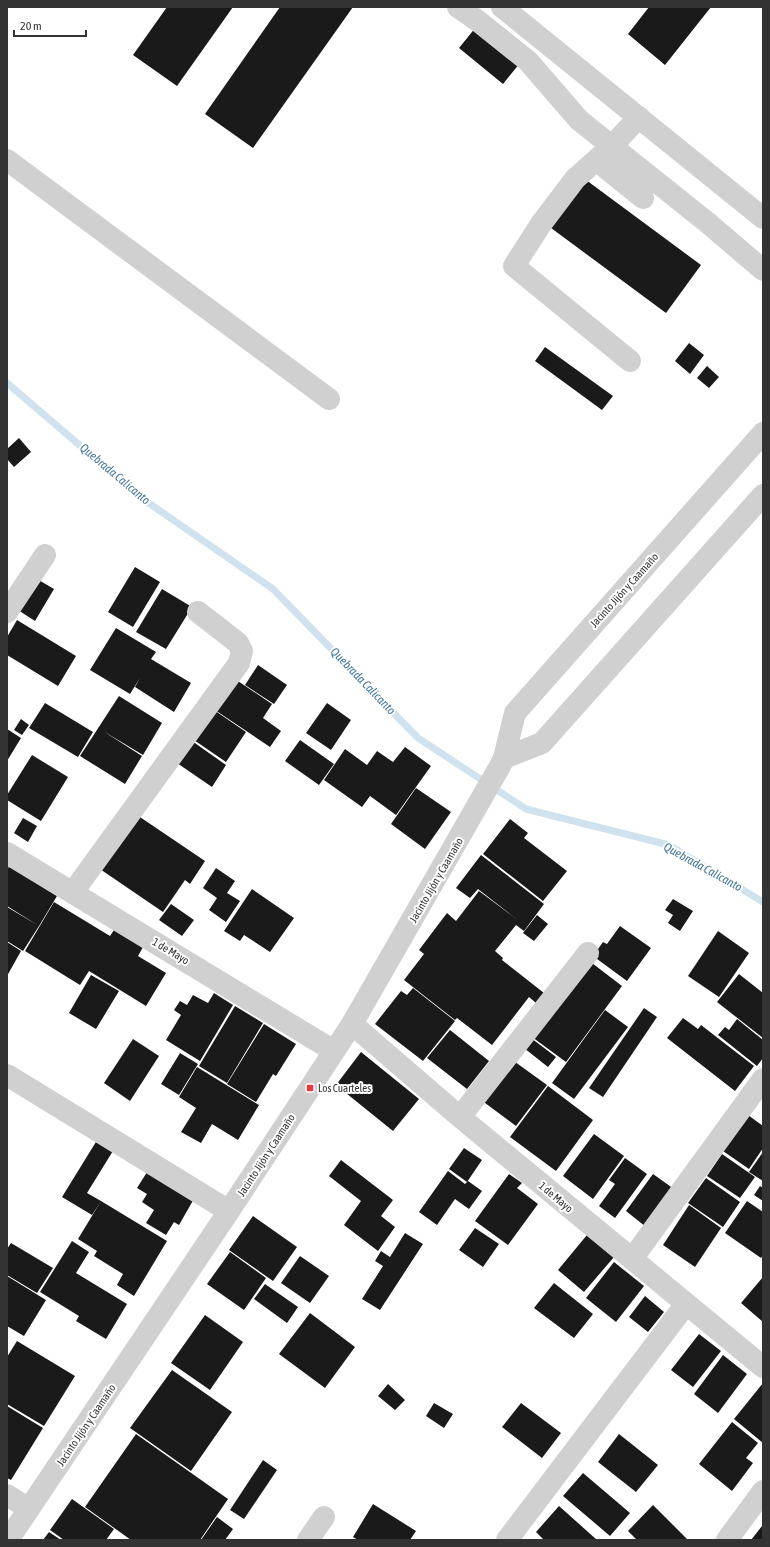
<svg xmlns="http://www.w3.org/2000/svg" width="770" height="1547" font-family="'Asap Condensed',sans-serif">
<rect width="100%" height="100%" fill="#fff"/>
<g fill="none" stroke-linecap="round" stroke-linejoin="round">
<path stroke="#cfe2ee" stroke-width="7" d="M7 383 140 497 273 589 418 738 526 809 669 845 763 902"/>
</g>
<path fill="#1a1a1a" d="M167 7H233L177 86 133 55Z
M280 7H353L253 148 205 114Z
M649 7H711L665 65 628 34Z
M476 27 520 63 503 84 459 48Z
M582 177 701 265 666 313 547 225Z
M689 343 704 355 690 374 675 361Z
M545 347 613 396 602 410 535 361Z
M707 366 719 377 709 388 697 378Z
M19 438 31 452 14 467 7 459V449Z
M135 567 160 582 133 627 108 612Z
M37 579 54 589 35 621 18 610Z
M162 589 192 607 166 649 136 632Z
M17 620 76 656 58 686 7 655V637Z
M116 628 156 652 151 659 191 683 174 712 135 687 140 678 130 694 90 670Z
M258 665 287 685 274 704 245 685Z
M232 677 272 704 263 718 281 731 270 747 212 708Z
M119 696 162 723 143 755 103 731 142 756 125 784 80 756Z
M45 703 93 732 78 757 29 728Z
M327 703 351 720 331 750 306 733Z
M211 708 246 732 226 762 191 738Z
M21 719 29 725 22 735 14 730Z
M7 729 21 738 7 761Z
M300 740 334 764 319 785 285 761Z
M192 741 226 765 212 787 177 763Z
M405 747 431 766 396 815 370 796 362 807 324 780 345 749 367 765 377 751 393 762Z
M32 755 68 777 41 821 7 800V795Z
M416 788 451 812 425 849 391 824Z
M134 813 205 861 190 884 185 880 163 912 97 867Z
M23 818 37 826 28 842 14 833Z
M510 819 528 833 524 838 567 871 543 901 483 854Z
M481 855 544 904 524 931 516 925 495 951 503 958 502 960 544 993 536 1003 529 997 492 1045 457 1018 455 1020 404 980 424 954 419 950 447 913 456 921 479 891 519 921 478 889 470 898 456 888Z
M9 866 57 896 39 926 7 906V871Z
M216 868 235 881 227 893 240 901 226 922 209 910 217 898 203 888Z
M252 889 294 918 270 952 244 935 240 941 224 931Z
M673 899 693 911 680 931 668 923 673 915 665 910Z
M54 902 110 936 114 930 147 940 138 956 166 973 146 1006 89 971 80 985 25 951Z
M171 904 194 920 182 936 159 920Z
M7 907 39 926 23 951 7 941Z
M537 915 548 924 534 941 523 933Z
M620 926 651 948 627 981 593 956 603 942 607 944Z
M718 931 749 953 719 997 688 976Z
M7 942 21 951 7 976Z
M588 960 622 986 566 1062 532 1037Z
M739 974 763 993V1038L717 1002Z
M91 975 119 991 96 1029 69 1013Z
M413 988 455 1021 423 1061 375 1024 401 991 407 995Z
M214 993 233 1005 200 1061 166 1040 181 1015 174 1010 180 1001 187 1005 193 995 208 1003Z
M235 1006 263 1023 227 1083 199 1066Z
M644 1008 657 1017 603 1097 589 1088Z
M605 1010 628 1027 574 1099 552 1083Z
M683 1018 698 1029 701 1025 754 1066 735 1091 667 1038Z
M737 1019 763 1040V1058L757 1066 718 1035 725 1027 729 1030Z
M264 1024 296 1044 276 1076 273 1074 256 1102 227 1084Z
M450 1030 489 1061 467 1089 427 1058Z
M531 1038 556 1057 548 1067 524 1048Z
M133 1039 159 1056 130 1101 104 1083Z
M361 1052 419 1099 393 1131 336 1085Z
M180 1053 198 1064 179 1095 161 1084Z
M511 1059 547 1085 516 1126 481 1100Z
M197 1067 259 1105 238 1140 212 1124 201 1143 181 1132 196 1108 179 1097Z
M548 1086 593 1120 556 1171 510 1137Z
M748 1115 763 1126V1148L749 1169 723 1151Z
M594 1134 624 1156 593 1199 563 1176Z
M99 1137 116 1146 87 1193 101 1201 92 1215 62 1197Z
M464 1148 482 1160 467 1182 449 1169Z
M763 1152V1181L749 1172Z
M722 1154 755 1177 740 1198 707 1176Z
M625 1158 647 1174 615 1218 599 1206 615 1184 609 1180Z
M341 1160 393 1200 381 1216 395 1227 378 1251 344 1225 361 1201 329 1176Z
M149 1169 195 1197 179 1225 174 1222 166 1235 146 1223 154 1210 142 1202 147 1194 137 1188Z
M448 1171 465 1184 468 1181 482 1191 469 1209 455 1199 437 1225 419 1212Z
M509 1174 522 1183 517 1188 538 1204 508 1245 475 1221Z
M653 1174 674 1189 646 1227 626 1211Z
M706 1178 740 1202 723 1227 688 1203Z
M760 1186 763 1188V1201L754 1195Z
M101 1201 167 1241 134 1296 117 1285 123 1274 94 1256 97 1251 78 1239Z
M747 1201 763 1212V1255L761 1258 725 1233Z
M689 1205 721 1228 695 1267 663 1245Z
M253 1216 297 1247 273 1281 229 1250Z
M475 1228 499 1244 483 1267 459 1250Z
M405 1233 423 1244 380 1310 362 1299 383 1266 375 1261 381 1251 390 1257Z
M587 1235 614 1257 584 1292 558 1270Z
M72 1241 89 1252 76 1273 127 1304 106 1339 76 1321 79 1316 40 1292Z
M11 1243 53 1268 37 1293 7 1275V1249Z
M230 1252 266 1278 244 1310 207 1284Z
M300 1256 329 1276 310 1303 281 1283Z
M614 1262 644 1286 616 1322 586 1298Z
M7 1276 46 1300 24 1336 7 1326Z
M763 1277V1322L741 1303Z
M554 1283 593 1314 574 1338 534 1308Z
M265 1284 298 1307 287 1323 254 1299Z
M645 1296 664 1312 648 1332 629 1317Z
M310 1313 355 1347 325 1388 279 1354Z
M205 1315 243 1342 210 1390 171 1363Z
M699 1334 721 1351 693 1387 671 1370Z
M17 1341 75 1376 44 1426 7 1404V1357Z
M723 1355 747 1374 718 1413 694 1394Z
M172 1370 232 1412 191 1471 130 1428Z
M763 1383V1443L734 1419Z
M388 1384 405 1400 395 1410 378 1396Z
M434 1403 453 1414 444 1428 426 1416Z
M521 1403 561 1433 542 1458 502 1427Z
M7 1406 43 1428 11 1480 7 1478Z
M732 1422 758 1443 746 1458 753 1463 732 1491 699 1464Z
M136 1434 228 1499 200 1540H131L85 1507Z
M619 1434 658 1465 636 1492 598 1462Z
M263 1460 277 1470 244 1519 230 1510Z
M583 1473 630 1513 610 1536 563 1496Z
M72 1499 114 1529 106 1540H64L50 1530Z
M373 1504 416 1531 410 1540H358L353 1537Z
M653 1505 688 1540H637L628 1531Z
M559 1506 597 1540H544L536 1532Z
M217 1517 233 1529 225 1540H201Z
M762 1526H763V1540H751Z
M49 1532 61 1540H43Z"/>
<g fill="none" stroke-linecap="round" stroke-linejoin="round">
<path stroke="#d0d0d0" stroke-width="22" d="M458 7 478 21 528 61 579 120 708 223 763 270
M502 7 763 218
M7 160 329 399
M597 161 643 198
M630 361 514 266 541 224 575 179 612 146 639 117
M7 612 45 555
M504 758 542 743 763 495
M7 853 334 1051
M73 892 239 663 242 651 238 643 198 612
M352 1024 460 1117 763 1367
M7 1075 229 1211
M460 1117 588 953
M632 1259 763 1079
M7 1495 29 1509
M8 1540 229 1211 352 1024 500 766 504 758 515 713 763 433
M308 1540 324 1517
M507 1540 686 1304
M727 1540 763 1491"/>
</g>
<rect fill="#e63946" stroke="#fff" stroke-width="1.5" x="306" y="1084" width="8" height="8" rx="2"/>
<g text-anchor="middle" stroke-width="4" stroke-linejoin="round" paint-order="stroke">
<g font-size="11" fill="#333" stroke="#fff">
<text transform="translate(624 590) rotate(-48)" y="4">Jacinto Jijón y Caamaño</text>
<text transform="translate(436 880) rotate(-60)" y="4">Jacinto Jijón y Caamaño</text>
<text transform="translate(171 951) rotate(31)" y="4">1 de Mayo</text>
<text transform="translate(266 1155) rotate(-57)" y="4">Jacinto Jijón y Caamaño</text>
<text transform="translate(556 1197) rotate(40)" y="4">1 de Mayo</text>
<text transform="translate(86 1425) rotate(-56)" y="4">Jacinto Jijón y Caamaño</text>
</g>
<g font-size="11" fill="#333" stroke="#fff" text-anchor="start">
<text x="318" y="1092">Los Cuarteles</text>
</g>
<g font-size="12" font-style="italic" fill="#3f7597" stroke="#fff">
<text transform="translate(115 474) rotate(40)" y="4">Quebrada Calicanto</text>
<text transform="translate(363 681) rotate(46)" y="4">Quebrada Calicanto</text>
<text transform="translate(703 867) rotate(29)" y="4">Quebrada Calicanto</text>
</g>
</g>
<rect width="770" height="1547" fill="none" stroke="#333333" stroke-width="16"/>
<path d="M14 30v6h72v-6" fill="none" stroke="#333333" stroke-width="2"/>
<text x="20" y="30" font-size="12" fill="#333333" stroke="#ffffff" stroke-width="3" paint-order="stroke">20 m</text>
</svg>
